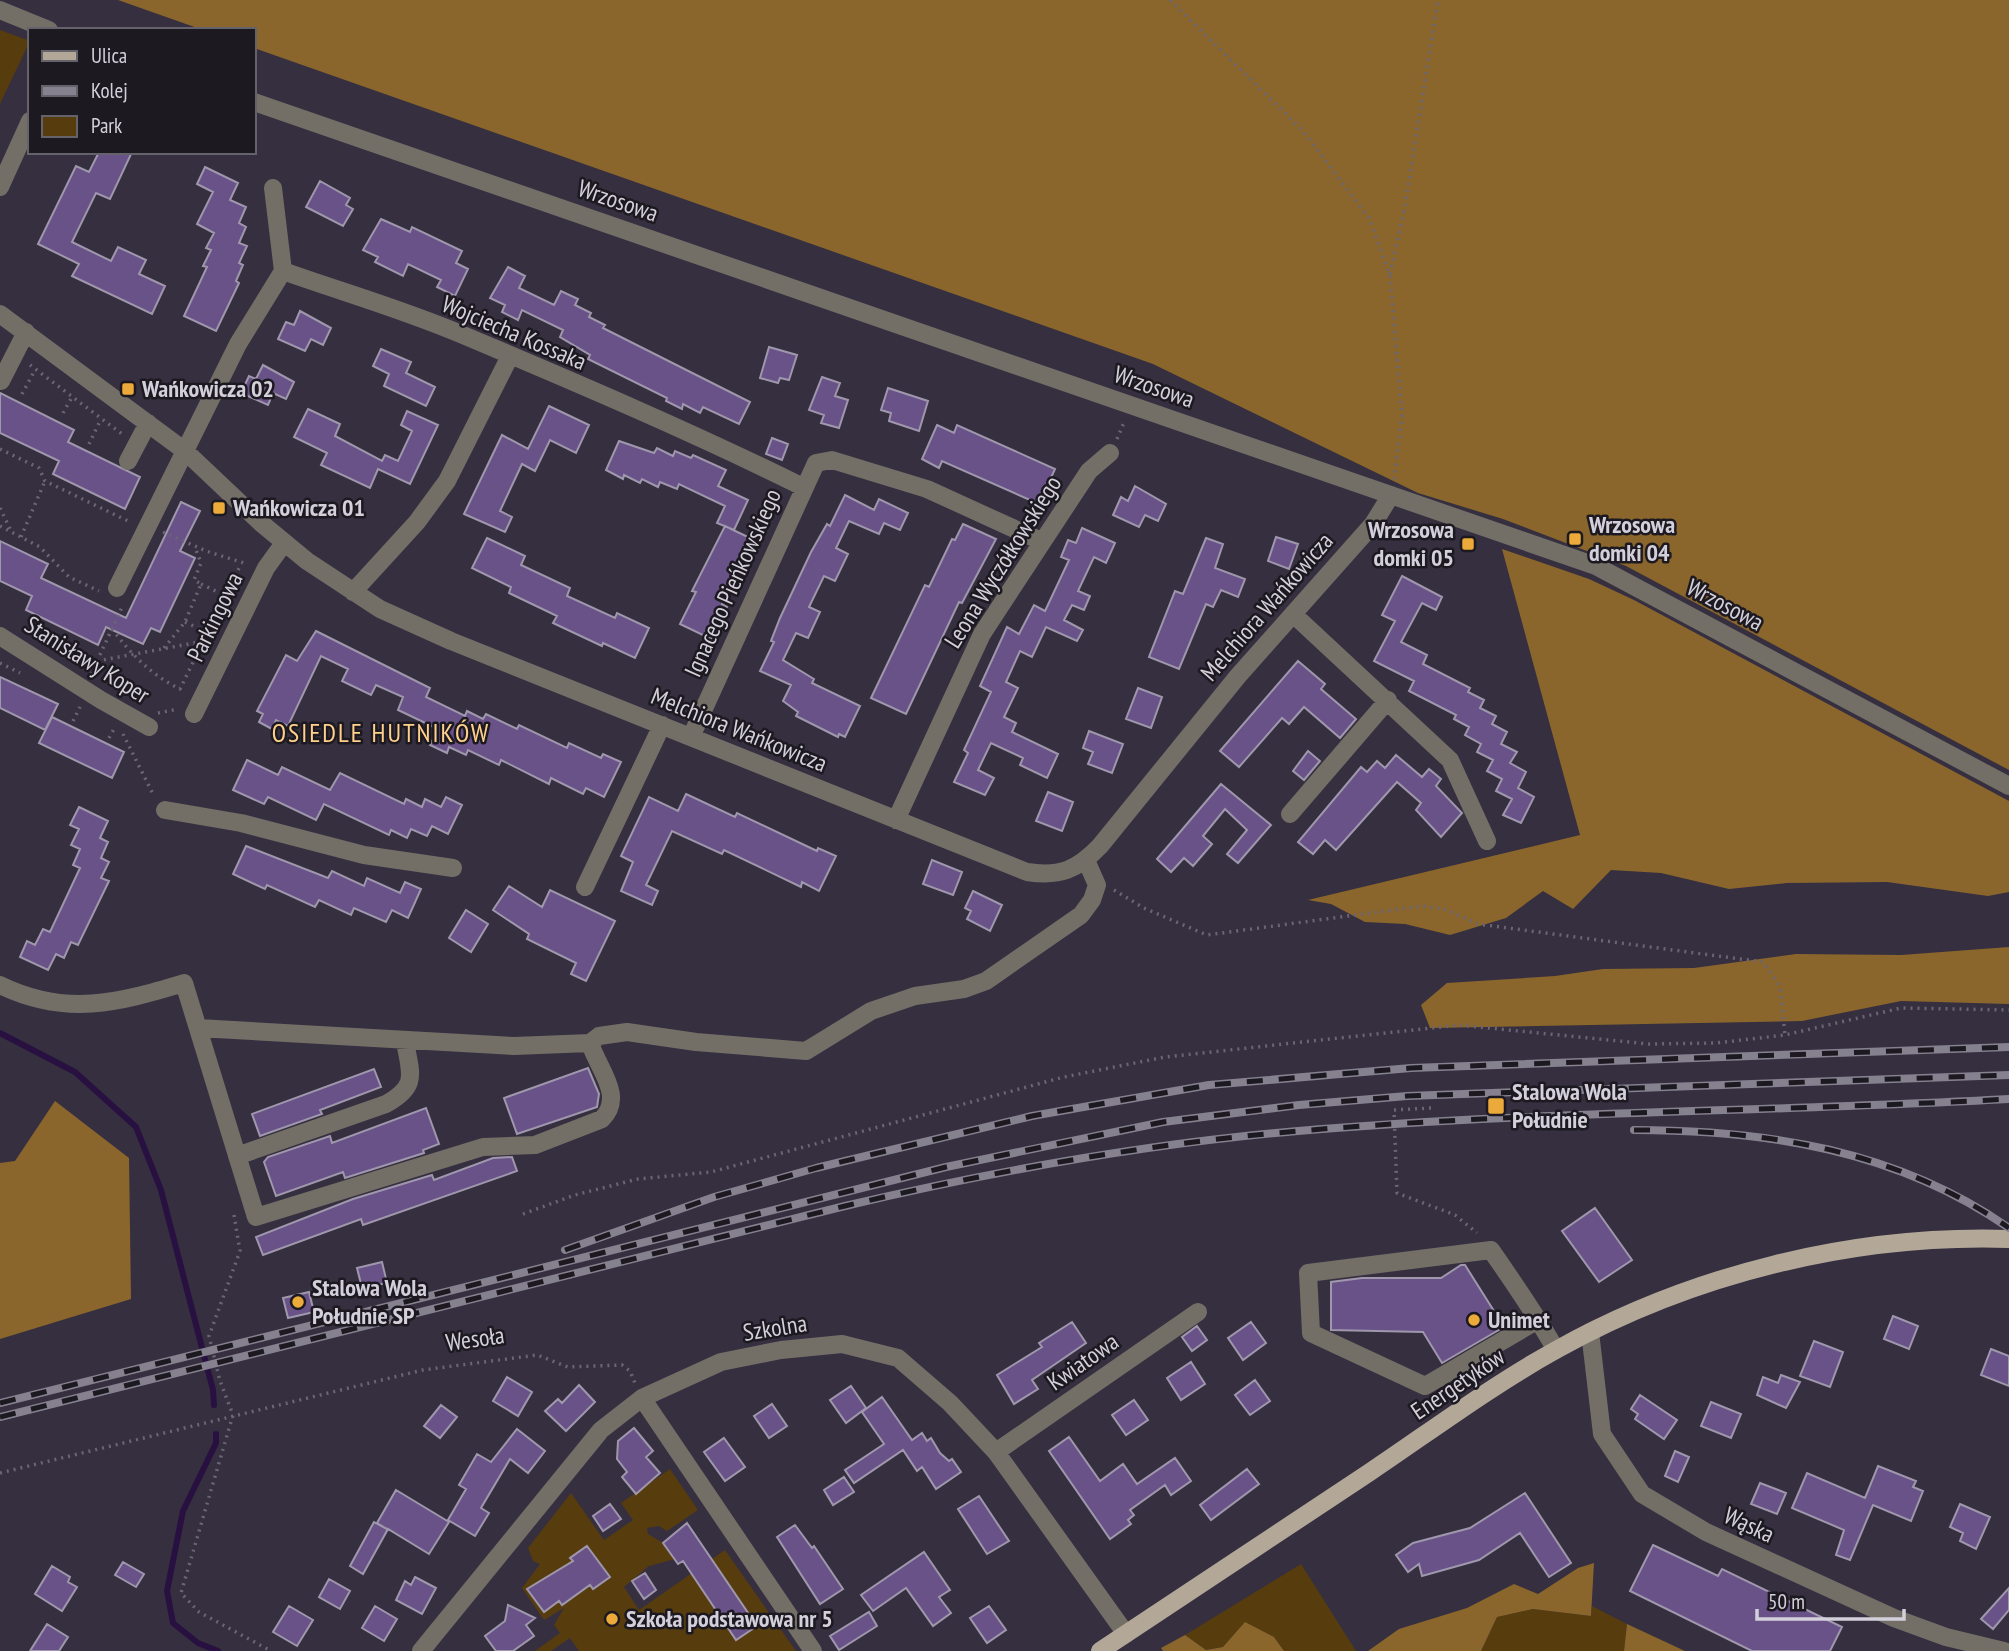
<svg xmlns="http://www.w3.org/2000/svg" width="2009" height="1651" font-family="'PT Sans Narrow',sans-serif">
<rect width="100%" height="100%" fill="#352f40"/>
<path fill="#573c0e" d="M0 30 30 41 0 104Z
M670 1469 698 1510 667 1531 659 1526 647 1528 648 1534 663 1543 675 1559 649 1566 624 1587 639 1610 725 1550 796 1651H579L570 1638 551 1651H535L560 1633 554 1625 564 1608 544 1620 522 1588 540 1564 533 1561 528 1548 571 1493 604 1540 633 1520 621 1503Z
M1301 1564 1356 1651H1284L1274 1637 1206 1650 1185 1635Z
M1592 1606 1627 1624 1624 1651H1481L1497 1617 1533 1609 1591 1616Z"/>
<path fill="#8a662c" d="M118 0H2009V770L1626 566 1503 519 1418 493 1153 364 254 48V30H203Z
M1502 549 1589 579 1634 600 2009 801V892L1988 896 1887 882 1787 883 1729 889 1661 873 1611 870 1573 909 1543 891 1506 918 1450 935 1405 924 1365 922 1331 904 1308 900 1580 835Z
M2009 947V1004L1901 1001 1802 1021 1430 1028 1421 1005 1447 983 1555 976 1603 969 1694 968 1796 954 1901 955Z
M55 1101 129 1158 131 1299 0 1339V1163L15 1161Z
M1594 1563 1591 1616 1533 1609 1497 1617 1481 1651H1368L1399 1629 1467 1608 1514 1584 1538 1594 1578 1568Z
M1245 1622 1274 1637 1284 1651H1163L1161 1648 1185 1635 1206 1650 1223 1647Z
M1627 1624 1685 1651H1624Z"/>
<g fill="none" stroke-linecap="round" stroke-linejoin="round">
<path stroke="#281141" stroke-width="6" d="M0 1033 75 1072 136 1127 161 1190 213 1390 214 1405
M216 1434V1443L183 1511 167 1591 173 1623 198 1643 218 1651"/>
</g>
<path fill="#695288" stroke="#9f97ac" stroke-width="2" d="M99 152H132L110 199 96 193 72 242 111 261 118 247 146 260 139 274 165 286 152 314 72 276 79 264 38 244 76 166 89 172Z
M205 167 238 183 230 200 246 207 239 223 246 227 239 243 247 246 239 263 243 265 236 281 239 283 216 331 184 316 207 267 203 266 211 250 206 248 214 233 197 224 213 192 197 184Z
M320 181 350 198 346 205 353 209 343 226 306 207Z
M381 219 410 232 412 227 462 251 456 263 468 269 455 296 437 287 441 280 408 264 403 276 375 262 378 257 363 250Z
M508 267 525 276 519 288 554 305 561 291 578 299 575 305 591 313 589 317 605 325 603 328 750 402 739 424 703 407 700 413 683 404 682 409 666 401 667 398 588 359 590 355 560 337 563 330 522 310 518 320 502 312 505 305 490 298Z
M300 311 331 328 323 345 311 339 305 351 278 339 286 322 294 325Z
M769 347 797 355 789 380 780 378 778 383 760 378Z
M381 349 411 362 406 373 435 387 426 406 384 386 389 374 373 366Z
M263 365 294 382 286 399 273 393 268 405 241 393 249 376 256 379Z
M822 377 840 383 835 396 848 400 839 428 821 423 824 415 809 410Z
M888 388 928 401 919 431 889 421 891 413 881 410Z
M0 393 74 430 68 442 140 477 125 509 53 474 59 461 0 433Z
M549 406 589 425 576 453 550 440 535 471 522 464 500 511 512 517 505 532 464 514 502 435 528 449Z
M308 409 340 424 335 436 382 461 385 455 398 461 412 431 401 425 407 411 438 425 410 484 378 469 370 488 321 465 327 453 294 437Z
M937 425 954 433 957 425 1055 469 1039 504 942 461 939 468 922 459Z
M772 438 788 444 782 460 766 454Z
M619 441 654 453 657 448 673 456 675 451 691 458 693 455 726 470 718 486 748 500 734 530 717 523 725 506 679 484 677 489 660 482 658 487 642 479 640 483 624 475 623 479 606 470Z
M1135 486 1166 504 1158 521 1145 515 1139 527 1113 515 1121 497 1128 501Z
M845 495 874 510 879 499 908 513 900 530 884 523 879 534 849 521 836 548 848 554 835 581 824 576 809 607 820 612 808 638 796 633 783 660 814 679 812 683 860 706 845 737 839 734 838 737 796 716 798 712 783 701 791 685 760 671 774 642 771 641 780 618 811 552 827 524 830 526Z
M181 502 200 511 180 551 195 558 160 632 151 628 143 644 106 627 98 645 26 610 32 596 0 581V541L48 564 41 578 126 618Z
M963 524 996 539 962 603 959 602 906 714 871 698 925 585 929 587 952 539 955 540Z
M725 526 752 539 729 588 722 604 727 607 711 639 680 624 696 592 692 591Z
M1082 528 1115 543 1106 563 1094 557 1078 591 1090 596 1084 610 1072 605 1064 620 1083 630 1077 641 1046 627 1032 657 1020 651 1006 682 1018 688 1004 717 1016 723 1012 732 1058 754 1047 778 1020 765 1023 758 991 743 978 770 994 778 985 795 954 782 968 753 964 750 991 692 980 686 1007 627 1019 634 1034 605 1045 611 1069 560 1061 557 1068 540 1076 543Z
M1276 537 1298 544 1289 569 1268 561Z
M487 538 525 556 521 565 570 588 567 596 615 618 617 613 649 628 635 658 603 643 602 646 553 623 557 616 509 593 511 587 472 568Z
M1206 538 1223 544 1215 568 1245 579 1238 597 1221 590 1213 607 1206 604 1179 669 1149 657 1175 591 1183 594Z
M1402 576 1442 597 1436 610 1422 603 1401 642 1427 655 1423 664 1470 688 1468 692 1484 700 1480 708 1496 716 1492 724 1507 732 1501 744 1517 752 1510 763 1526 772 1518 788 1534 797 1521 823 1503 815 1512 799 1496 791 1502 779 1487 771 1493 760 1477 752 1481 744 1465 735 1469 727 1454 719 1456 715 1409 691 1414 681 1374 661 1395 621 1382 615Z
M316 631 430 688 426 697 465 716 467 711 483 719 486 714 517 729 519 725 567 748 569 743 601 758 603 754 621 762 604 797 586 788 583 794 551 778 549 784 501 760 499 765 468 750 466 755 449 747 447 753 430 745 438 729 398 710 403 697 376 685 371 695 342 681 348 669 321 656 288 726 276 720 272 729 259 722 263 714 257 711 286 655 297 661Z
M1298 661 1325 684 1321 689 1356 719 1340 738 1304 707 1289 724 1282 718 1239 767 1220 751Z
M0 677 58 704 45 730 0 708Z
M1138 688 1162 697 1151 728 1126 719Z
M52 717 124 752 112 778 39 743Z
M1089 731 1123 744 1112 773 1088 764 1093 752 1083 748Z
M1308 751 1320 761 1304 780 1293 771Z
M1396 755 1422 777 1429 769 1441 779 1436 786 1462 813 1441 837 1416 810 1421 803 1397 782 1336 850 1325 840 1313 854 1298 842 1361 767 1367 772 1377 761 1385 768Z
M247 760 278 775 282 767 330 790 340 773 404 804 406 799 422 807 425 799 441 807 446 797 462 805 448 834 432 826 427 836 411 829 407 838 391 830 389 835 324 804 316 820 268 797 264 804 233 790Z
M1221 784 1271 825 1238 863 1227 854 1247 830 1225 809 1203 836 1212 844 1193 866 1184 858 1171 872 1157 859Z
M1048 792 1073 802 1062 831 1036 821Z
M686 794 735 817 737 813 817 851 818 848 836 856 819 891 802 882 801 887 724 850 722 854 672 831 646 885 658 891 652 905 621 891 633 862 621 856 649 797 678 811Z
M79 807 108 821 100 838 108 842 101 858 109 862 101 878 109 881 78 945 71 942 64 958 56 954 48 970 20 957 27 941 35 945 43 929 50 932 80 868 73 865 80 849 71 845 79 829 70 825Z
M246 846 328 878 332 871 364 886 367 878 400 893 405 882 421 889 408 918 392 910 386 922 354 908 351 915 319 900 315 907 267 885 265 889 233 874Z
M932 860 962 872 953 895 923 884Z
M509 886 542 907 550 890 615 921 586 981 571 974 576 963 527 939 529 934 493 910Z
M973 891 1002 905 990 931 967 919 971 911 965 908Z
M466 910 488 924 471 952 449 938Z
M588 1068 599 1094 597 1107 517 1134 504 1098Z
M374 1069 381 1087 320 1110 322 1114 260 1136 252 1114Z
M426 1108 439 1144 423 1150 424 1153 345 1178 343 1172 276 1196 264 1162 268 1157 330 1136 332 1143Z
M512 1157 517 1171 363 1225 361 1219 263 1255 256 1237 353 1199 432 1175 434 1180 493 1158Z
M1595 1208 1632 1260 1599 1282 1562 1231Z
M382 1262 387 1283 362 1288 357 1268Z
M1461 1265H1465L1504 1327 1442 1363 1423 1332 1331 1330V1282L1362 1278H1441Z
M309 1292 314 1312 288 1318 283 1298Z
M1893 1316 1918 1326 1909 1349 1884 1339Z
M1072 1322 1086 1343 1032 1380 1038 1389 1014 1404 997 1375 1042 1347 1039 1343Z
M1251 1322 1266 1343 1243 1360 1228 1338Z
M1197 1326 1207 1340 1192 1351 1182 1337Z
M1814 1341 1843 1352 1830 1387 1800 1376Z
M1991 1349 2009 1356V1386L1981 1375Z
M1191 1362 1205 1384 1181 1400 1167 1378Z
M1781 1375 1800 1382 1786 1408 1757 1395 1763 1377 1778 1383Z
M507 1377 532 1392 518 1416 493 1401Z
M1255 1380 1270 1401 1250 1415 1235 1395Z
M579 1385 595 1402 566 1431 545 1411 558 1399 562 1403Z
M851 1386 866 1408 846 1423 830 1400Z
M1640 1395 1677 1420 1664 1439 1635 1419 1638 1414 1631 1409Z
M882 1397 912 1440 922 1433 927 1441 931 1438 940 1453 949 1461 952 1459 961 1472 936 1489 922 1467 917 1471 903 1450 854 1483 845 1470 884 1444 862 1412Z
M1134 1400 1148 1420 1126 1435 1112 1415Z
M1711 1402 1741 1414 1731 1438 1701 1426Z
M772 1404 787 1426 769 1438 754 1416Z
M441 1405 457 1417 440 1438 424 1426Z
M634 1428 653 1451 646 1457 660 1473 636 1494 622 1477 627 1472 617 1459 618 1441Z
M517 1429 545 1451 528 1473 510 1459 481 1508 489 1513 475 1536 448 1520 466 1489 459 1485 477 1454 491 1462Z
M1069 1437 1100 1481 1123 1464 1137 1484 1175 1458 1191 1481 1171 1495 1165 1485 1130 1510 1134 1515 1128 1520 1131 1524 1110 1539 1049 1451Z
M724 1438 745 1467 725 1481 704 1452Z
M1675 1451 1689 1457 1678 1482 1665 1476Z
M1878 1466 1916 1481 1913 1487 1923 1491 1911 1521 1873 1505 1850 1560 1836 1555 1844 1530 1792 1508 1807 1473 1865 1498Z
M1247 1469 1259 1484 1211 1520 1200 1505Z
M844 1477 854 1492 833 1505 824 1490Z
M1760 1483 1786 1493 1777 1514 1751 1504Z
M396 1490 449 1522 429 1554 388 1529 363 1574 350 1566 374 1522 387 1529 377 1523Z
M1525 1493 1571 1563 1549 1577 1520 1533 1479 1560 1422 1576 1419 1564 1408 1572 1396 1555 1413 1543 1470 1528Z
M979 1496 1009 1541 987 1554 958 1509Z
M610 1504 621 1519 603 1531 593 1516Z
M1960 1504 1990 1517 1976 1549 1960 1541 1963 1533 1950 1527Z
M687 1523 757 1626 736 1640 683 1561 678 1564 663 1543Z
M795 1525 812 1548 814 1546 843 1589 820 1604 777 1537Z
M1653 1545 1718 1576 1722 1569 1842 1627 1830 1651H1752L1630 1591Z
M587 1546 610 1577 593 1589 590 1585 562 1605 559 1601 544 1612 527 1589 573 1561 570 1558Z
M924 1552 950 1590 939 1597 951 1613 933 1626 906 1588 873 1611 861 1595Z
M123 1562 144 1574 136 1587 115 1575Z
M52 1566 70 1577 68 1582 77 1587 62 1611 35 1594Z
M645 1573 656 1590 644 1599 632 1581Z
M415 1577 436 1588 422 1614 396 1600 405 1581 411 1585Z
M329 1579 350 1591 340 1609 319 1597Z
M2009 1588V1610L1993 1629 1981 1619Z
M508 1605 535 1618 526 1625 534 1636 513 1651H496L485 1636 505 1621Z
M289 1606 313 1620 297 1646 273 1632Z
M375 1606 397 1619 384 1641 362 1628Z
M989 1606 1006 1630 987 1643 970 1618Z
M869 1612 877 1626 839 1650 830 1636Z
M47 1624 68 1637 59 1651H30Z"/>
<g fill="none" stroke-linecap="round" stroke-linejoin="round">
<path stroke="#6b6574" stroke-width="3.5" stroke-dasharray="2 5" stroke-linecap="butt" d="M1170 0 1302 130 1369 218 1390 275 1402 416 1394 479
M1390 274 1404 212 1438 0
M30 365 122 434
M22 394 35 370
M63 413 72 397
M1117 439 1125 420
M89 444 101 419
M0 449 39 468 45 481 130 522
M0 508 11 531
M0 526 40 547 69 577 99 591
M163 532 206 551 247 564
M21 537 45 481
M201 584 226 596
M185 622 208 633
M112 629C131 654 151 675 180 689L241 564
M164 648 185 622 201 584 194 580 201 563 195 547
M97 661 205 641
M0 663 20 673
M91 674 123 605
M158 713 178 709
M73 721 80 707
M123 734 154 796
M109 738 114 729
M1114 890 1144 908 1207 935 1422 906 1444 909 1478 924 1763 962 1780 986 1785 1035
M1431 1108 1394 1110 1397 1193 1455 1215 1477 1233
M523 1214 575 1195 638 1179 711 1172 1064 1077 1165 1057 1459 1025 1649 1044 1716 1043 1785 1035 1901 1008 2009 1010
M234 1215 240 1251 209 1336 220 1381 233 1415 181 1593 199 1612 271 1651
M0 1473 423 1370 537 1355 568 1367 622 1365 630 1371 635 1383"/>
<path stroke="#736e66" stroke-width="18" d="M0 10 49 30
M254 102 1596 566 2009 786
M0 187 30 121
M273 188 283 271
M0 314 185 451 261 523 307 561 380 609 451 641 1027 872C1060 877 1077 870 1100 846L1238 676 1373 524 1391 495
M1 381 26 332
M128 461 148 423
M117 588 238 344 283 271C342 292 405 310 463 335 577 383 692 432 803 487
M353 592 417 522 447 481 510 356
M1293 614 1450 760 1487 841
M0 636 101 700 149 727
M194 714 266 568 284 543
M691 737 816 463 832 460 927 489 1041 541
M165 810 241 823 364 855 453 868
M1290 814 1388 700
M896 820 982 634 1089 471 1110 453
M585 887 662 725
M0 985C66 1017 118 1003 184 983L256 1217 483 1147 535 1145 602 1119C625 1096 598 1069 590 1043L514 1046 198 1028
M590 1043 599 1036 627 1032 696 1042 806 1051 871 1011 915 996 964 989 986 981 1081 915 1092 900 1097 885 1086 860
M237 1156 386 1104C418 1086 411 1075 405 1042
M1538 1320 1425 1386 1311 1333 1308 1273 1491 1250C1514 1283 1536 1315 1556 1350
M1590 1332 1602 1434 1642 1494 1706 1532 1894 1618 1946 1637 2004 1651
M642 1398 813 1651
M996 1452 1198 1312
M421 1651 601 1430 642 1398 721 1362 781 1350 842 1344 898 1358 950 1403 996 1452 1126 1634"/>
<path stroke="#b3a898" stroke-width="18" d="M1100 1651C1190 1591 1280 1532 1370 1472 1431 1431 1491 1386 1556 1350 1692 1274 1854 1234 2009 1239"/>
<defs>
<path id="rail" d="M1634 1130C1767 1130 1897 1150 2009 1228
M565 1250 714 1197 816 1168 1032 1116 1209 1085 1411 1068 2009 1047
M0 1403 946 1167 1163 1122 1299 1105 1407 1096 2009 1075
M0 1417 845 1206C994 1171 1145 1144 1298 1131 1534 1111 1772 1112 2009 1099"/>
</defs>
<use href="#rail" stroke="#86818f" stroke-width="8"/>
<use href="#rail" stroke="#1c1920" stroke-width="5" stroke-dasharray="16" stroke-linecap="butt"/>
</g>
<g fill="#ebaa39" stroke="#1c1920" stroke-width="2.5">
<rect x="121" y="382" width="14" height="14" rx="3.5"/>
<rect x="212" y="501" width="14" height="14" rx="3.5"/>
<rect x="1568" y="532" width="14" height="14" rx="3.5"/>
<rect x="1461" y="537" width="14" height="14" rx="3.5"/>
<rect x="1487" y="1097" width="18" height="18" rx="3.5"/>
<circle cx="298" cy="1302" r="7"/>
<circle cx="1474" cy="1320" r="7"/>
<circle cx="612" cy="1619" r="7"/>
</g>
<g text-anchor="middle" stroke-width="5" stroke-linejoin="round" paint-order="stroke">
<g font-size="24" fill="#d4d0db" stroke="#1c1920">
<text transform="translate(618 201) rotate(19)" y="8">Wrzosowa</text>
<text transform="translate(514 333) rotate(23)" y="8">Wojciecha Kossaka</text>
<text transform="translate(1154 387) rotate(19)" y="8">Wrzosowa</text>
<text transform="translate(1003 562) rotate(-58)" y="8">Leona Wyczółkowskiego</text>
<text transform="translate(733 583) rotate(-66)" y="8">Ignacego Pieńkowskiego</text>
<text transform="translate(1725 605) rotate(28)" y="8">Wrzosowa</text>
<text transform="translate(1267 607) rotate(-49)" y="8">Melchiora Wańkowicza</text>
<text transform="translate(215 617) rotate(-64)" y="8">Parkingowa</text>
<text transform="translate(87 660) rotate(32)" y="8">Stanisławy Koper</text>
<text transform="translate(739 730) rotate(22)" y="8">Melchiora Wańkowicza</text>
<text transform="translate(775 1328) rotate(-9)" y="8">Szkolna</text>
<text transform="translate(475 1339) rotate(-8)" y="8">Wesoła</text>
<text transform="translate(1083 1362) rotate(-35)" y="8">Kwiatowa</text>
<text transform="translate(1458 1384) rotate(-34)" y="8">Energetyków</text>
<text transform="translate(1749 1525) rotate(25)" y="8">Wąska</text>
</g>
<g font-size="24" font-weight="bold" fill="#d4d0db" stroke="#1c1920" text-anchor="start">
<text x="142" y="397">Wańkowicza 02</text>
<text x="233" y="516">Wańkowicza 01</text>
<text x="1589" y="533">Wrzosowa<tspan x="1589" dy="28">domki 04</tspan></text>
<text x="1454" y="538" text-anchor="end">Wrzosowa<tspan x="1454" dy="28">domki 05</tspan></text>
<text x="1512" y="1100">Stalowa Wola<tspan x="1512" dy="28">Południe</tspan></text>
<text x="312" y="1296">Stalowa Wola<tspan x="312" dy="28">Południe SP</tspan></text>
<text x="1488" y="1328">Unimet</text>
<text x="626" y="1627">Szkoła podstawowa nr 5</text>
</g>
<g font-size="26" letter-spacing="2" fill="#fed08c" stroke="#1c1920">
<text x="381" y="742">OSIEDLE HUTNIKÓW</text>
</g>
</g>
<rect x="28" y="28" width="228" height="126" fill="#1c1920" stroke="#66626b" stroke-width="2"/>
<rect x="42" y="51" width="35" height="10" fill="#b3a898" stroke="#66626b" stroke-width="2"/>
<text x="91" y="63" font-size="21" fill="#d4d0db">Ulica</text>
<rect x="42" y="86" width="35" height="10" fill="#86818f" stroke="#66626b" stroke-width="2"/>
<text x="91" y="98" font-size="21" fill="#d4d0db">Kolej</text>
<rect x="42" y="116" width="35" height="21" fill="#573c0e" stroke="#66626b" stroke-width="2"/>
<text x="91" y="133" font-size="21" fill="#d4d0db">Park</text>
<path d="M1757 1609v10h147v-10" fill="none" stroke="#d4d0db" stroke-width="3.5"/>
<text x="1768" y="1609" font-size="21" fill="#d4d0db" stroke="#1c1920" stroke-width="5" paint-order="stroke">50 m</text>
</svg>
